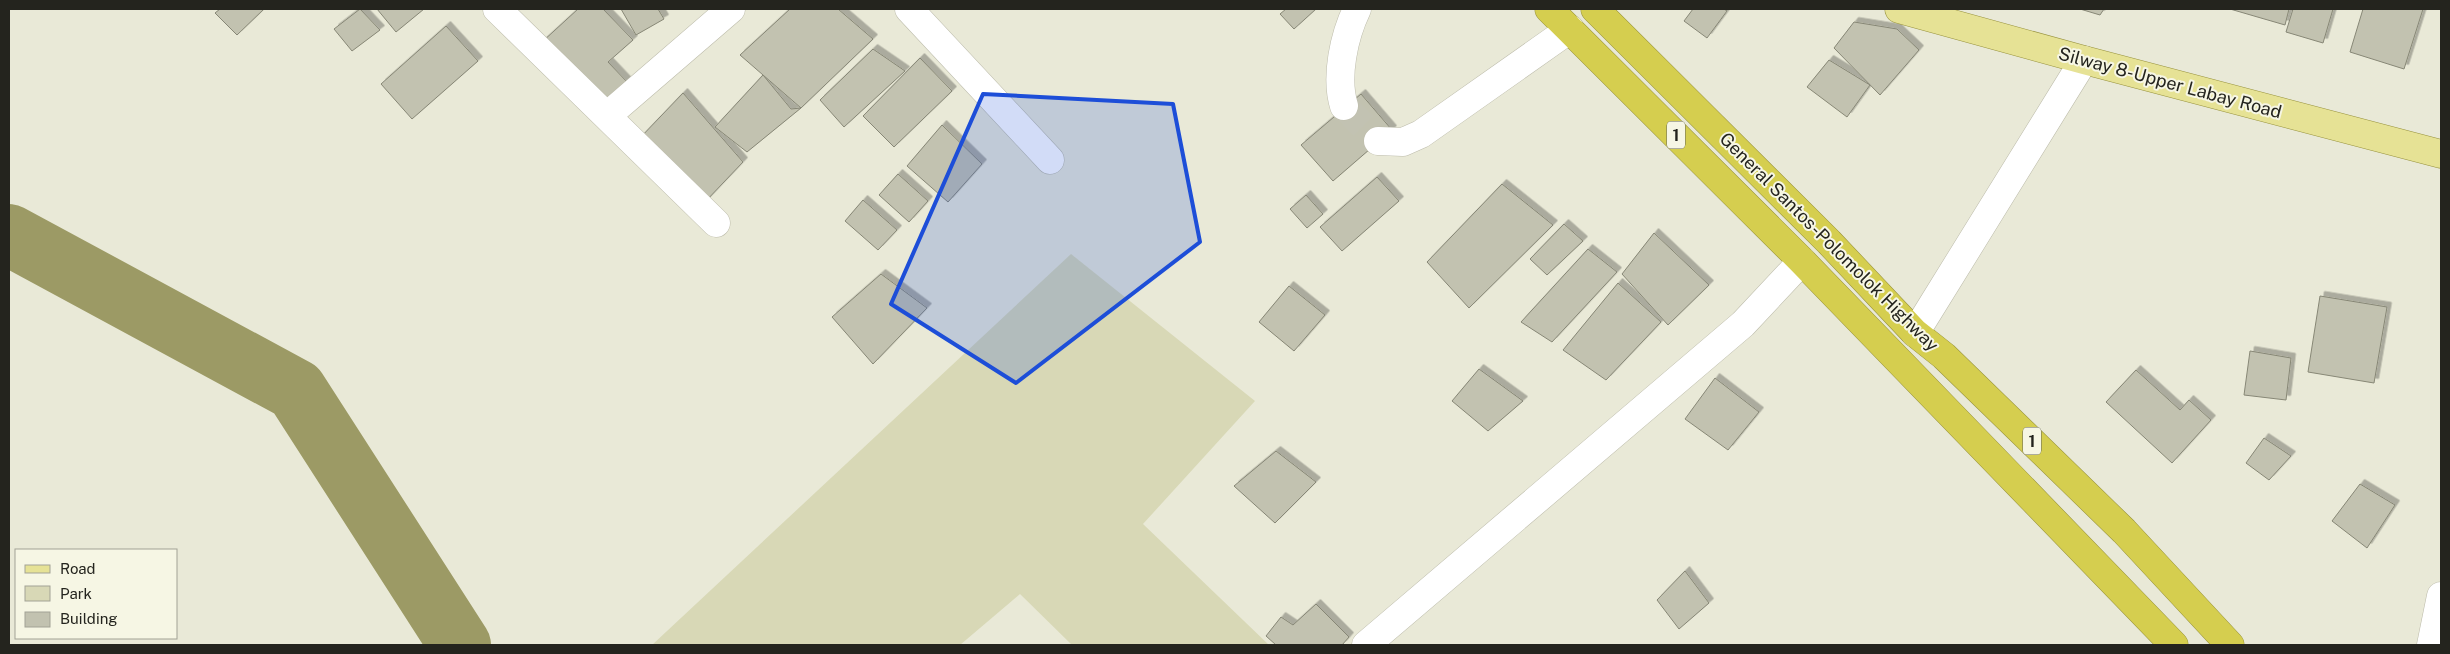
<svg xmlns="http://www.w3.org/2000/svg" width="2450" height="654" font-family="'Public Sans',sans-serif">
<defs>
<filter id="shadow"><feDropShadow dx="4.5" dy="-4.5" stdDeviation="0" flood-color="#0004"/></filter>
</defs>
<rect width="100%" height="100%" fill="#e9e9d7"/>
<path fill="#d8d8b6" d="M1071 254 1255 401 1143 524 1269 645H1072L1020 594 960 645H652Z"/>
<g fill="none" stroke-linecap="round" stroke-linejoin="round">
<path stroke="#9c9a65" stroke-width="62" d="M9 235 296 390 460 645"/>
</g>
<path fill="#c2c2b0" stroke="#878776" filter="url(#shadow)" d="M220 9H264L237 35 215 13Z
M360 9 380 30 352 51 334 29Z
M377 9H424L396 32Z
M578 9H603L633 40 608 62 629 84 604 108 542 42Z
M621 9H658L664 19 636 35Z
M790 9H838L873 39 801 108 740 55Z
M1286 9H1316L1294 29 1280 14Z
M1693 9H1724L1727 11 1707 38 1684 21Z
M2080 9H2104L2100 15Z
M2230 9H2289L2285 25Z
M2293 9H2333L2323 43 2286 32Z
M2363 9H2423L2404 69 2350 52Z
M1854 22 1897 29 1919 50 1880 95 1834 48Z
M446 26 478 61 412 119 381 84Z
M873 49 905 71 844 127 820 100Z
M920 58 952 91 894 147 863 116Z
M1829 60 1870 85 1847 117 1807 87Z
M763 75 791 109 801 108 747 152 715 127Z
M683 93 743 162 704 203 638 140Z
M1361 94 1392 130 1333 181 1301 145Z
M942 125 982 164 948 202 907 166Z
M898 174 928 201 909 222 879 195Z
M1377 177 1399 201 1342 251 1320 227Z
M1502 184 1553 225 1469 308 1427 262Z
M1306 195 1323 214 1307 228 1290 209Z
M863 200 897 230 878 250 845 221Z
M1564 224 1583 241 1547 275 1530 259Z
M1654 233 1709 285 1668 325 1622 274Z
M1588 249 1617 272 1552 342 1521 322Z
M881 274 927 308 873 364 832 317Z
M1618 283 1661 322 1606 380 1563 350Z
M1289 286 1325 315 1294 351 1259 322Z
M2320 296 2387 307 2374 383 2308 372Z
M2250 351 2291 358 2286 400 2244 395Z
M1479 369 1523 401 1488 431 1452 401Z
M2136 370 2180 410 2189 400 2211 420 2172 463 2106 402Z
M1715 378 1759 412 1728 450 1685 419Z
M2264 438 2291 456 2269 480 2246 463Z
M1276 451 1316 482 1275 523 1234 486Z
M2360 484 2395 505 2367 548 2332 521Z
M1685 571 1709 603 1679 629 1657 600Z
M1316 604 1349 637 1342 645H1276L1266 636 1281 617 1293 625Z"/>
<g fill="none" stroke-linecap="round" stroke-linejoin="round">
<path stroke="#c2c2b2" stroke-width="28" stroke-dasharray="28 14" stroke-linecap="butt" d="M1344 106 1378 141"/>
<defs>
<path id="minor" d="M497 9 716 223
M909 9 1050 160
M1344 106C1335 77 1344 36 1357 9
M608 115 731 9
M1378 141 1403 142 1421 134 1570 29
M1915 333 2084 60
M1366 645 1743 324 1802 261
M2431 645 2441 596"/>
<path id="major" d="M1899 9 2084 60 2441 154"/>
<path id="highway" d="M1549 9 1802 261 2174 645
M1595 9 1829 242 1915 333 1944 356 2124 531 2230 645"/>
</defs>
<use href="#minor" stroke="#bdbcab" stroke-width="29"/>
<use href="#major" stroke="#97923e" stroke-width="29"/>
<use href="#highway" stroke="#97923e" stroke-width="29"/>
<use href="#minor" stroke="#fff" stroke-width="28"/>
<use href="#major" stroke="#e6e295" stroke-width="28"/>
<use href="#highway" stroke="#d5ce4f" stroke-width="28"/>
</g>
<path fill="#1d4ed8" fill-opacity="0.2" stroke="#1d4ed8" stroke-width="4" stroke-linejoin="round" d="M983 94 1173 104 1200 242 1016 383 891 304Z"/>
<g text-anchor="middle" stroke-width="4" stroke-linejoin="round" paint-order="stroke">
<g fill="#f6f6e4" stroke="#636359" stroke-width="1">
<rect x="1667" y="121.5" width="18" height="27" rx="4"/>
<rect x="2023" y="427.5" width="18" height="27" rx="4"/>
</g>
<g font-size="16" font-weight="bold" fill="#24241e">
<text x="1676" y="141">1</text>
<text x="2032" y="447">1</text>
</g>
<g font-size="18" fill="#24241e" stroke="#f6f6e4">
<text transform="translate(2170 83) rotate(15)" y="6">Silway 8-Upper Labay Road</text>
<text transform="translate(1829 242) rotate(45)" y="6">General Santos-Polomolok Highway</text>
</g>
</g>
<rect width="2450" height="654" fill="none" stroke="#24241e" stroke-width="20"/>
<rect x="15" y="549" width="162" height="90" fill="#f6f6e4" stroke="#a2a295"/>
<rect x="25" y="565" width="25" height="8" fill="#e6e295" stroke="#a2a295"/>
<text x="60" y="574" font-size="15" fill="#24241e">Road</text>
<rect x="25" y="586" width="25" height="15" fill="#d8d8b6" stroke="#a2a295"/>
<text x="60" y="599" font-size="15" fill="#24241e">Park</text>
<rect x="25" y="612" width="25" height="15" fill="#c2c2b0" stroke="#a2a295"/>
<text x="60" y="624" font-size="15" fill="#24241e">Building</text>
</svg>
